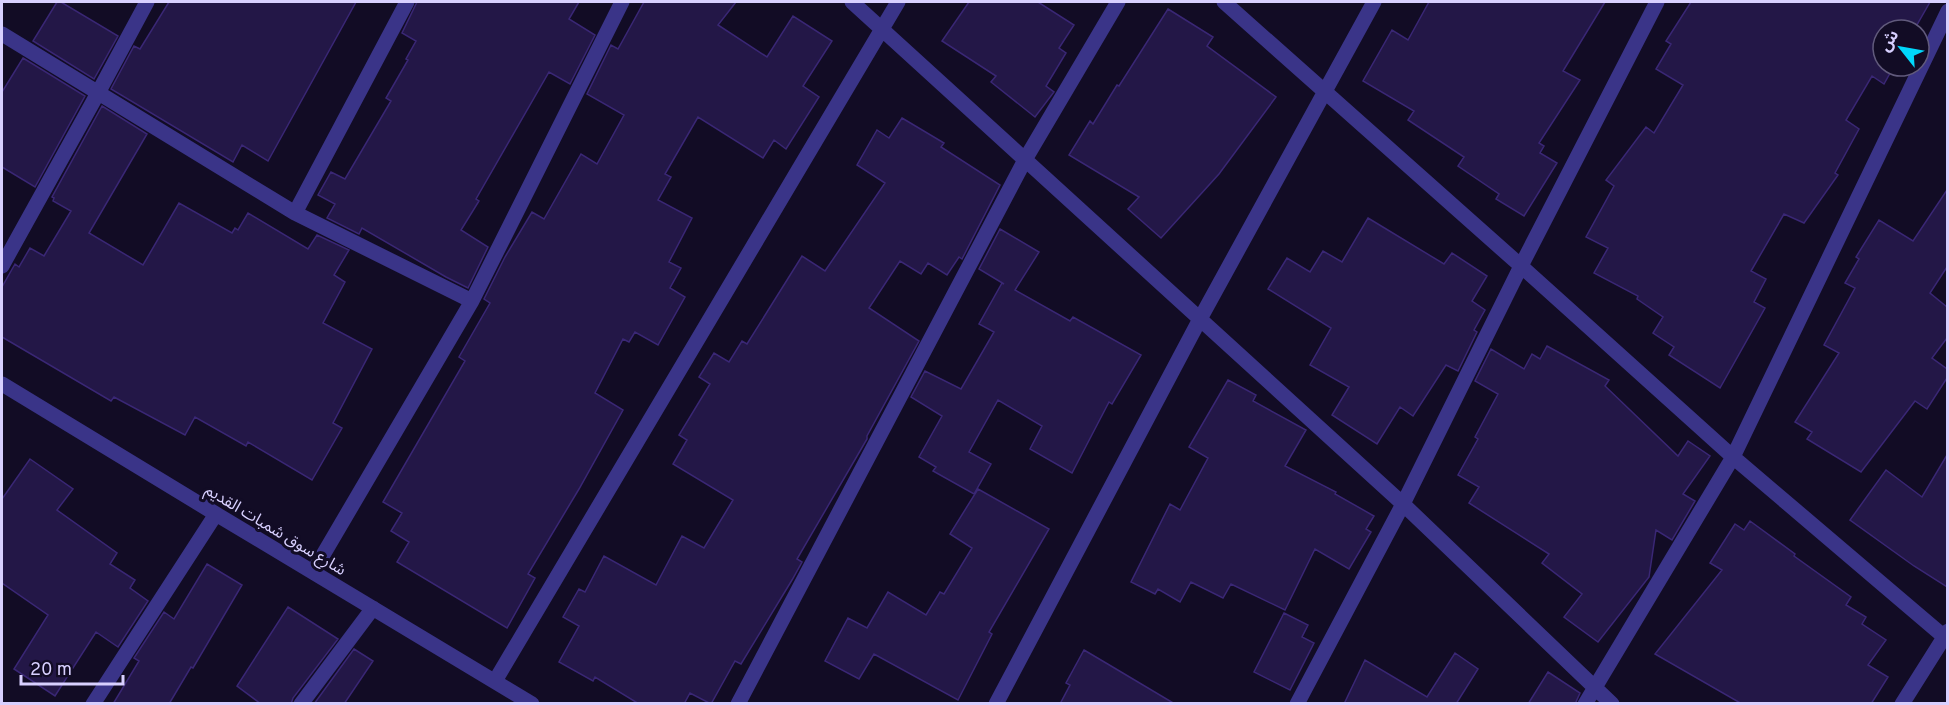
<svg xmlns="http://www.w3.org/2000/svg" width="1949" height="705" font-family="Overpass,'Noto Sans Arabic',sans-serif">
<rect width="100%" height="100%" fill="#120c25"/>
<path fill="#231747" stroke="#3a2775" stroke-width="1.5" d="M57 2H61L118 36 94 79 33 41Z
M169 2H356L268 161 242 145 233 162 111 89 134 46 140 49Z
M417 2H579L569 19 595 35 570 84 549 72 476 199 479 201 461 230 488 247 468 288 446 277 362 228 359 234 327 218 335 204 318 195 331 172 345 179 391 101 386 98 408 60 406 59 416 41 402 33Z
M644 2H736L718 25 767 57 793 16 832 41 803 86 819 97 786 149 774 140 763 158 698 117 665 174 671 177 658 200 692 218 669 262 681 268 670 288 685 297 658 345 635 332 629 342 623 339 595 393 623 410 579 489 528 574 535 578 507 628 397 562 409 542 391 531 402 513 383 502 465 361 459 357 490 303 484 299 505 257 532 212 544 219 581 154 597 164 624 115 587 94 611 45 618 49Z
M969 2H1038L1074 25 1059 48 1066 53 1046 86 1054 92 1035 117 991 82 996 76 942 41Z
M1429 2H1605L1563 71 1580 80 1539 143 1544 146 1540 153 1557 163 1524 216 1496 199 1499 194 1458 166 1464 157 1408 120 1414 111 1363 81 1392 30 1408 40Z
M1691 2H1930L1914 30H1883V66H1894L1884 84 1872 76 1846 120 1859 129 1835 173 1838 175 1804 223 1784 214 1751 271 1766 279 1754 302 1765 308 1720 388 1669 355 1674 347 1653 333 1663 317 1637 299 1638 296 1594 273 1608 248 1586 237 1614 186 1606 180 1646 127 1654 133 1683 85 1656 69 1671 44 1666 41Z
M1168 9 1213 37 1207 46 1276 97 1219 174 1161 238 1128 209 1139 197 1069 155 1090 121 1093 124 1117 85 1119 86Z
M23 58 85 96 35 187 2 167V92Z
M102 106 147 134 89 233 143 265 179 203 232 233 235 228 238 230 248 213 308 249 317 235 349 250 334 275 345 282 323 323 372 349 333 423 342 428 312 480 248 442 246 446 195 417 185 435 114 397 111 401 2 337V287L15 264 19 267 30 248 44 256 71 211 53 201 54 198 52 197Z
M902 118 944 143 941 147 1000 185 962 259 959 257 947 275 928 263 921 274 900 261 869 308 919 341 867 436V439L797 559 802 562 792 580 741 664 735 661 711 704 690 693 684 704H639L595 677 593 681 559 662 579 626 563 617 579 589 585 592 604 556 656 585 682 536 704 548 733 500 673 464 687 440 679 435 710 384 699 377 714 353 729 362 742 341 747 344 802 256 825 271 885 183 857 165 877 130 889 138Z
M1947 190V267L1930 293 1947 307V338L1932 358 1947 369V378L1927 409 1915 401 1861 472 1807 439 1812 432 1795 422 1839 353 1824 345 1855 288 1845 283 1859 259 1856 257 1879 220 1913 241Z
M1368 218 1444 264 1452 253 1487 276 1472 301 1485 310 1474 330 1477 332 1458 371 1446 365 1413 416 1400 407 1377 444 1332 415 1349 387 1310 365 1331 328 1268 289 1287 258 1310 272 1323 251 1342 262Z
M1000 229 1039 252 1015 290 1070 321 1073 317 1141 355 1112 404 1109 402 1072 473 1030 449 1042 426 998 400 969 452 991 464 974 494 933 471 936 467 919 457 942 416 911 397 925 371 961 389 994 332 979 324 1002 283 1004 284 979 269Z
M1547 346 1609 380 1605 386 1678 456 1688 441 1710 456 1683 494 1695 501 1672 540 1656 530 1649 577 1598 642 1564 617 1582 594 1542 563 1549 554 1469 503 1479 487 1458 475 1478 439 1475 437 1498 394 1475 381 1491 349 1524 369 1532 354 1540 359Z
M1228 380 1256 395 1253 401 1306 430 1285 466 1336 492 1335 494 1374 516 1366 529 1371 532 1349 569 1315 549 1285 610 1231 584 1223 598 1191 582 1180 602 1158 589 1155 594 1131 582 1170 504 1180 510 1208 458 1189 447Z
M1947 455V587L1914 566 1850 520 1886 470 1922 497Z
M30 459 73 489 57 510 117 553 110 564 135 580 130 588 148 601 118 647 96 632 55 696 14 669 48 615 2 583V499Z
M978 489 1049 529 989 632 992 634 958 700 874 654 859 679 825 661 848 618 867 628 888 592 926 615 940 592 944 594 972 548 950 534Z
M1750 521 1795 554 1794 556 1851 597 1846 605 1866 617 1862 624 1886 640 1868 665 1888 677 1871 704H1742L1655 654 1722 570 1710 563 1735 524 1744 530Z
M207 564 242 585 193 668 191 667 169 704H113L139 661 134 658 164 612 174 619Z
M288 607 338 639 293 698 291 704H261L237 686Z
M1284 613 1308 625 1302 637 1314 643 1290 690 1254 672Z
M354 649 373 661 344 704H314Z
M1084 650 1106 663 1175 704H1060L1070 685 1066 683Z
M1455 653 1478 669 1456 704H1344L1365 660 1427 697Z
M1548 672 1580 693 1575 704H1528Z"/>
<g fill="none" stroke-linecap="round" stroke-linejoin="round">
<path stroke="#3a3488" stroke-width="15" d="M852 2 1403 504 1612 704
M1224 2 1521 266 1733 457 1948 640
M2 34 295 213 472 301
M295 213 407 2
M2 266 98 93 147 2
M2 384 216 514 532 704
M313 572 472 301 622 2
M495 681 898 2
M93 704 216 514
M301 704 373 608
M738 704 1026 158 1118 2
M996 704 1200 319 1374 2
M1297 704 1403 504 1521 266 1657 2
M1585 704 1733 457 1948 11
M1902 704 1948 631"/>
</g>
<g text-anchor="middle" stroke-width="6" stroke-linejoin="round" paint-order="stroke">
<g font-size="16" fill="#d8d0ff" stroke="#120c25">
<text transform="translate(276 529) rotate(31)" y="6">شارع سوق شمبات القديم</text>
</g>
</g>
<rect width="1949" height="705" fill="none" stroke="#d8d0ff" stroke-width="6"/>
<g transform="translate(1901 48) rotate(301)"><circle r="28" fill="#120c25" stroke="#615a7c" stroke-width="1.5"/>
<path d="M0-4.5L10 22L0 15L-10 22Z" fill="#00d7fb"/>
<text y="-9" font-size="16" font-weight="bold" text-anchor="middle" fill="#d8d0ff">ش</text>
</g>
<path d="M21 675v9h102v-9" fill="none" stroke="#d8d0ff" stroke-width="3"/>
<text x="30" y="675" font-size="18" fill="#d8d0ff" stroke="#120c25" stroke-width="4.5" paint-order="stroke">20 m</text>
</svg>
